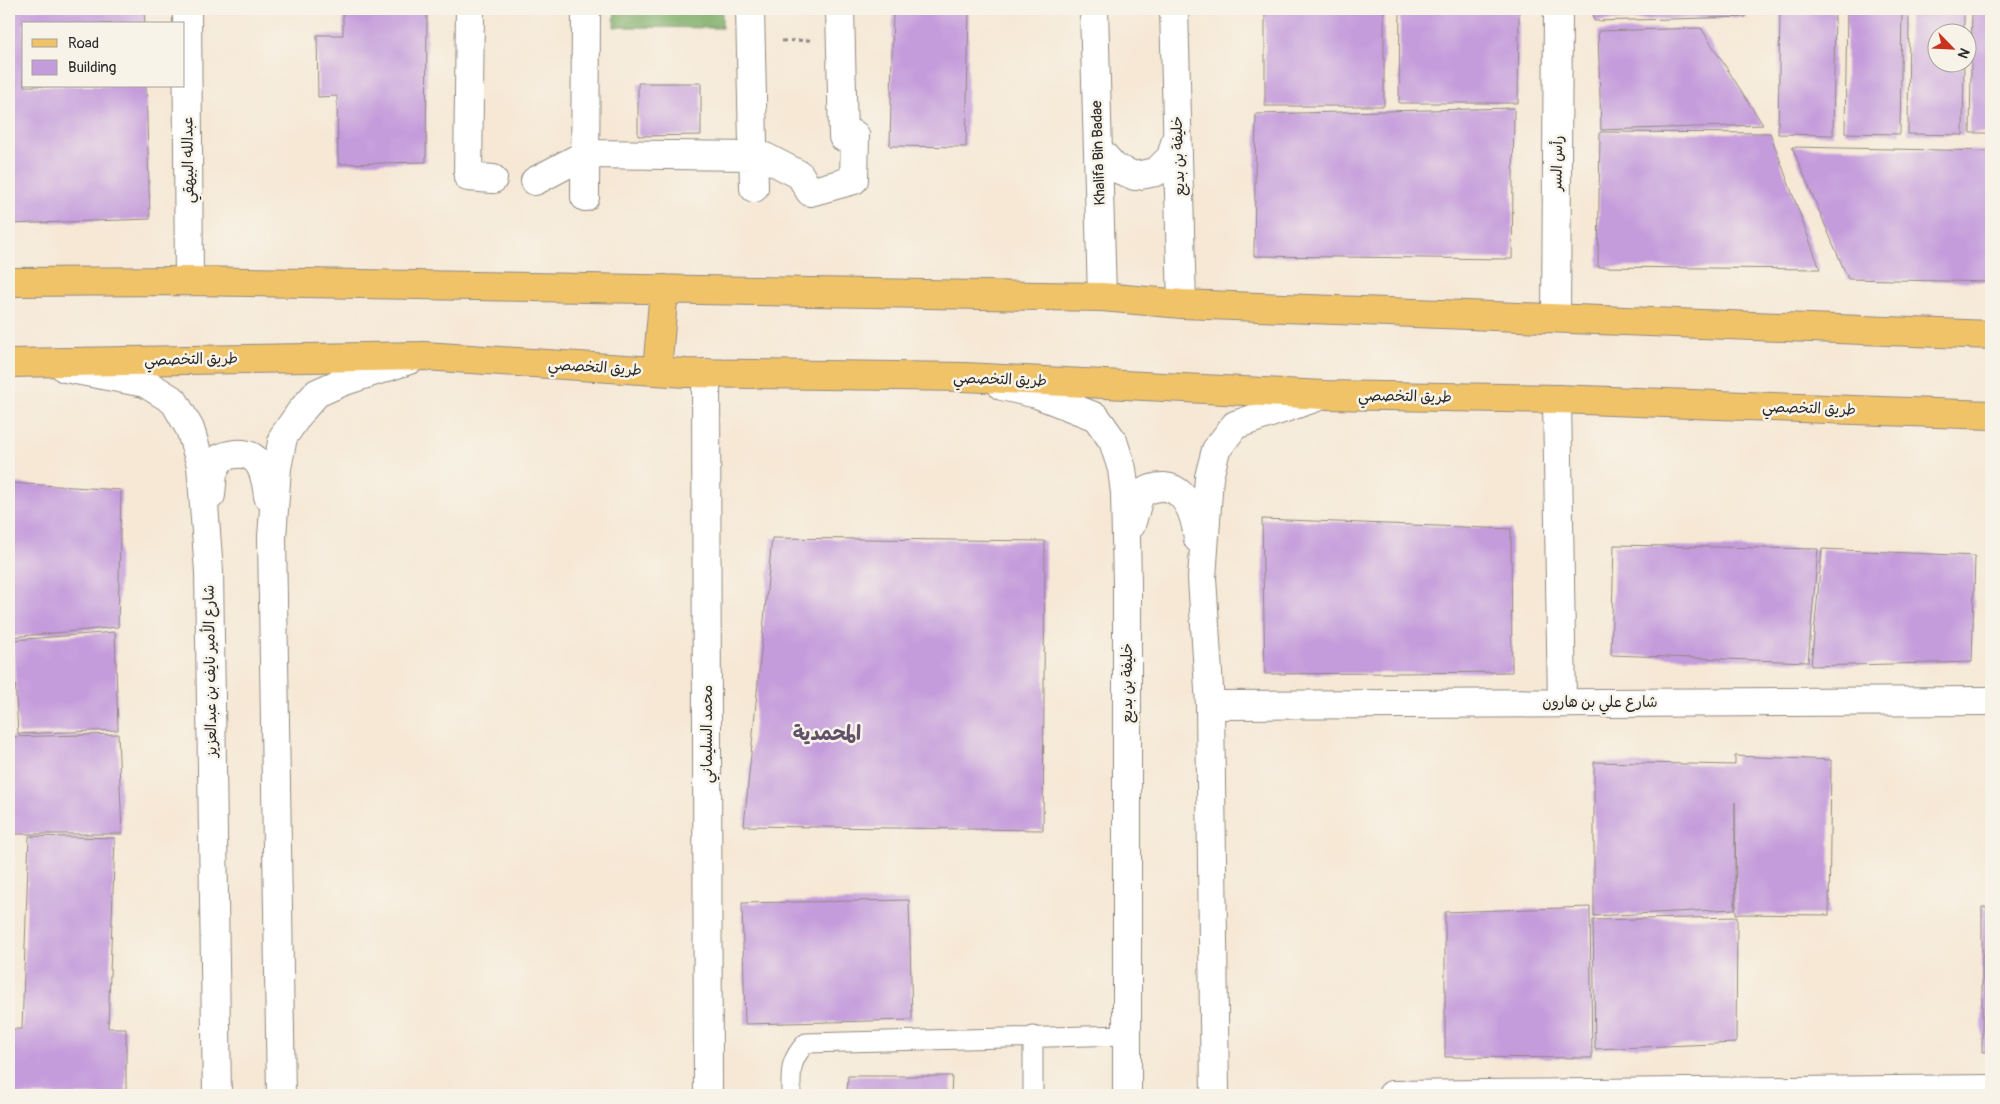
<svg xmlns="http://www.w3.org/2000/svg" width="2000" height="1104" font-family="Pangolin,'Playpen Sans Arabic',sans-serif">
<rect width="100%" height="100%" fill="#f7f3e8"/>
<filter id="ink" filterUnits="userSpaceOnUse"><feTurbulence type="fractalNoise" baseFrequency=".02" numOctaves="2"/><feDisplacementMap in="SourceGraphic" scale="10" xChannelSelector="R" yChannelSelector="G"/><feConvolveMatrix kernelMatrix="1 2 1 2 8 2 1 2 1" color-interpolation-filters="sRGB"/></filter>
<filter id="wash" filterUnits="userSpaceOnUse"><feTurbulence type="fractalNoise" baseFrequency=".0096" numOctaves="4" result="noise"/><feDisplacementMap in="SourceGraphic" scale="20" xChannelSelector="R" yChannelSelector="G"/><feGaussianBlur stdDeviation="1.12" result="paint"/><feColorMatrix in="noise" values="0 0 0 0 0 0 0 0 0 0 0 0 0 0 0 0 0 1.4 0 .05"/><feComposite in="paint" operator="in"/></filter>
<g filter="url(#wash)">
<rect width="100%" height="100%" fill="#f6e8d5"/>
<path fill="#7ead67" stroke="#546c49" d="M615 9H722V28L614 27Z"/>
<g id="blocks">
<path fill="#c49bdb" d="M9 9H144L145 24H24V86H146L150 219 9 224Z
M343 9H427L426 162 338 164 337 96 318 97 317 35H343Z
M893 9H969L966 147 890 146Z
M1265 9H1384V106H1265Z
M1400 9H1519L1518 103H1399Z
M1593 9H1744L1746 17 1594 21Z
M1780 9H1835L1833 135 1778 134Z
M1847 9H1902L1900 134 1845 133Z
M1909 9H1964V32H1938V62H1964L1963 135 1908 134Z
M1972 9H1991V133H1970Z
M1701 28 1763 125 1601 130 1598 31Z
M638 83H701V135L638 136Z
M1514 108 1512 259 1254 256 1256 114Z
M1600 132 1770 133 1820 269 1598 267Z
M1792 147 1991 151V282L1848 279Z
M9 483 121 490 118 627 11 637Z
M1262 519 1511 529 1512 672 1265 674Z
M772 538 1045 541 1043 830 744 826Z
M1614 545 1818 549 1808 662 1611 655Z
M1822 549 1975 556 1972 662 1811 666Z
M115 632 118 730 18 734 13 640Z
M118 734 122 834H9V737Z
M1735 756 1831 760 1829 915 1736 914 1735 802V909L1594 916V762L1735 765Z
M29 836 115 838 108 1028H126V1095H9V1029H22Z
M909 900 912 1020 745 1024 742 903Z
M1590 907 1592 1058 1445 1057V912Z
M1982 907H1991V1051L1982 1052Z
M1737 917 1736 1043 1595 1049 1593 920Z
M848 1076H952L951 1095H847Z"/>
</g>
</g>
<g filter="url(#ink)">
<use href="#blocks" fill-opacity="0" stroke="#908a80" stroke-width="1"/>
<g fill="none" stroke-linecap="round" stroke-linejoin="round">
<defs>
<path id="service" d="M1033 1036V1095
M791 1095C791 1072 789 1061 806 1043L1126 1035"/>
<path id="pedestrian" d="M470 9 468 177 493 179
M750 9 754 188
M535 181 586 154 753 156 765 157 800 175 810 192 854 180 855 135 843 137 840 9
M585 197 586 9"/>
<path id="minor" d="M187 9 189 281
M1556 318 1558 9
M706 373 708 1095
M1557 399 1562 703
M1210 705 1991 701
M1392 1095 1991 1089"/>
<path id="tertiary" d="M1094 9 1102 297
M1174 9 1182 304
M1098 149 1115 168 1135 176 1156 172 1171 157 1176 139
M65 368 145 383 174 401 190 429 201 465 209 572 217 1095
M1002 386 1037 394 1096 417 1113 441 1122 469 1125 493 1127 583V1095
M211 495 213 473 220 458C255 445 264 463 268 496
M1131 525 1140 494C1178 472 1194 505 1198 539
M281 1095 272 537 277 468 283 437 301 411 317 393 342 382 412 359
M1215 1095 1210 705 1202 578 1209 477 1216 450 1235 425 1323 395"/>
<path id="primary" d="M9 282 189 281 1102 297 1182 304 1991 335
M9 363 424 356 686 373 964 377 1324 395 1557 399 1991 415
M657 371 664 289"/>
</defs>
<use href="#service" stroke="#908a80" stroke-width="21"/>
<use href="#pedestrian" stroke="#908a80" stroke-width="30"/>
<use href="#minor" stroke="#908a80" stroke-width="30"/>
<use href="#tertiary" stroke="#908a80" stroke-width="30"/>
<use href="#primary" stroke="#908a80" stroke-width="30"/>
<path stroke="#908a80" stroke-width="3" stroke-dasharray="4 4" stroke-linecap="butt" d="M782 41 810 40"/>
<use href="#service" stroke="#fff" stroke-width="19"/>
<use href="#pedestrian" stroke="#fff" stroke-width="28"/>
<use href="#minor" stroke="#fff" stroke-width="28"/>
<use href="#tertiary" stroke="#fff" stroke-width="28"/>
<use href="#primary" stroke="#f1c369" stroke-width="28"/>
</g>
</g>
<g text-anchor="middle" stroke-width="5" stroke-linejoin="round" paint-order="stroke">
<g font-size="15" fill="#2b2b2b" stroke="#f7f3e8">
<text transform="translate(1098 153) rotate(-92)" y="5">Khalifa Bin Badae</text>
<text transform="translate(1178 156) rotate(-92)" y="5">خليفة بن بديع</text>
<text transform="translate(188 160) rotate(-91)" y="5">عبدالله البيهقي</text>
<text transform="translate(1557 163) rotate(-89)" y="5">رأس السر</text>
<text transform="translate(191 359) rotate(-1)" y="5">طريق التخصصي</text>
<text transform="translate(595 367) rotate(4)" y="5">طريق التخصصي</text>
<text transform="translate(1000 379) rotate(2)" y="5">طريق التخصصي</text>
<text transform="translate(1405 396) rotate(1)" y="5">طريق التخصصي</text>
<text transform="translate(1809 408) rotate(2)" y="5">طريق التخصصي</text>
<text transform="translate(210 671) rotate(-91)" y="5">شارع الأمير نايف بن عبدالعزيز</text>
<text transform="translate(1127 683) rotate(-90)" y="5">خليفة بن بديع</text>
<text x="1600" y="707">شارع علي بن هارون</text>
<text transform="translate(707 734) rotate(-90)" y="5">محمد السليماني</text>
</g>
<g font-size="20" font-weight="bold" fill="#615269" stroke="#f7f3e8">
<text x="827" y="740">المحمدية</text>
</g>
</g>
<rect width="2000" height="1104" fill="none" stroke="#f7f3e8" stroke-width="30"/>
<rect x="22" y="22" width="162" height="65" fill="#f7f3e8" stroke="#a5a39c"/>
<rect x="32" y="39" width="25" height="8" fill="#f1c369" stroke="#a5a39c"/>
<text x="68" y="48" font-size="15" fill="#2b2b2b">Road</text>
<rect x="32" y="60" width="25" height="15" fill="#c49bdb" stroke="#a5a39c"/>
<text x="68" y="72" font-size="15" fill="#2b2b2b">Building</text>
<g transform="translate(1952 48) rotate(114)"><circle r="24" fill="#f7f3e8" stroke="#a5a39c"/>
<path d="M0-4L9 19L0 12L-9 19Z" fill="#c8321e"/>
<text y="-8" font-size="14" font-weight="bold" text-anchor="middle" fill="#2b2b2b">N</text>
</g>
</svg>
